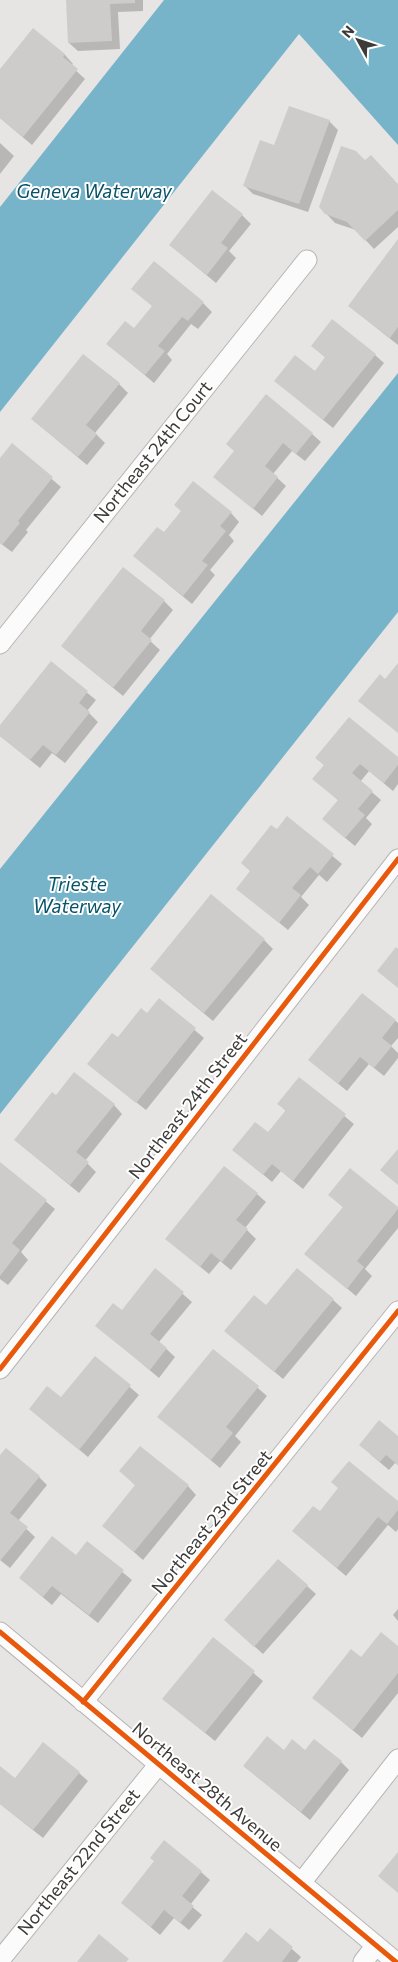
<svg xmlns="http://www.w3.org/2000/svg" width="398" height="1962" font-family="Commissioner,sans-serif">
<rect width="100%" height="100%" fill="#e7e5e3"/>
<path fill="#77b4ca" d="M164 0H398V145L299 34 0 412V207Z
M398 373V612L0 1114V869Z"/>
<path fill="#0003" d="M67 0H143V11L118 12 120 49 78 51 69 43Z
M33 30 65 55 73 64 71 66 85 79 32 145 0 118V71Z
M329 121 338 130 308 212 253 194 245 186 275 146Z
M0 143 14 156 0 174Z
M365 162 398 186V227L374 249 356 230 335 223 320 207Z
M242 215 251 224 229 251 236 258 216 283 170 245Z
M398 241V345L349 306Z
M203 303 212 312 198 329 191 324 167 354 172 360 154 383 108 344 134 330Z
M312 346 375 355 384 363 333 428 285 389 315 372 326 358Z
M119 384 128 393 95 433 105 443 87 465 32 419Z
M312 434 321 442 305 461 292 451 273 474 286 486 262 516 215 477 235 451Z
M12 445 61 487 26 530 28 532 12 552 0 543V460Z
M231 513 239 522 229 535 234 541 210 570 215 575 192 604 134 556 164 534Z
M164 601 173 610 149 640 160 650 123 696 62 646Z
M51 663 96 700 87 711 98 722 65 763 52 753 40 768 0 736V727Z
M317 758 398 759V784L393 791 369 771 360 782 381 800 366 818 372 824 355 846 332 827 339 801 314 779 325 766Z
M287 818 342 864 327 882 319 875 301 897 309 905 288 930 238 889 251 872Z
M264 940 273 949 213 1021 160 977Z
M362 994 398 1023V1038L391 1046 398 1053V1058L384 1076 369 1064 347 1091 319 1068Z
M159 1000 204 1038 146 1110 98 1072 118 1039 148 1014Z
M299 1079 354 1124 303 1189 281 1171 272 1182 234 1150 268 1134 286 1111 279 1104Z
M56 1097 114 1105 122 1114 85 1161 96 1172 79 1193 15 1140Z
M0 1164 55 1209 21 1252 28 1260 8 1285 0 1279Z
M257 1194 266 1202 245 1228 256 1239 231 1270 220 1261 209 1274 176 1247Z
M330 1195 398 1208V1228L365 1269 372 1276 356 1296 306 1254 344 1208Z
M155 1270 192 1302 159 1342 175 1357 159 1378 96 1325 122 1312Z
M333 1300 342 1308 283 1379 226 1331 266 1307Z
M214 1350 267 1396 235 1436 241 1442 220 1468 159 1417Z
M95 1357 139 1395 88 1457 30 1409 61 1399Z
M398 1437V1465L395 1463 389 1470 370 1454Z
M0 1457 39 1477 47 1485 18 1521 35 1537 10 1568 0 1560Z
M121 1471 188 1486 196 1495 143 1560 104 1526 136 1486Z
M398 1503V1529L396 1532 388 1525 346 1576 293 1531 320 1513Z
M87 1543 132 1580 98 1623 61 1594 52 1605 20 1578 77 1557Z
M307 1586 316 1594 263 1654 235 1629Z
M398 1609V1621L393 1615Z
M213 1639 263 1681 215 1741 173 1707Z
M398 1647V1693L362 1738 314 1698 361 1659Z
M284 1752 341 1762 349 1770 310 1820 244 1766Z
M0 1767 15 1780 79 1773 88 1781 43 1838 0 1804Z
M155 1862 201 1872 210 1880 190 1905 202 1915 189 1930 174 1918 160 1935 122 1903Z
M270 1930 301 1957 297 1962H223L258 1944Z"/>
<path fill="#cdcccb" d="M66 0H135V3L110 4 112 41 68 43Z
M33 28 65 54 63 57 78 69 23 137 0 118V69Z
M289 106 330 120 299 204 243 186 260 140 274 145Z
M341 146 356 151 365 160 371 155 398 184V210L365 241 347 222 325 214 319 207Z
M212 190 243 214 221 243 228 248 207 275 169 245Z
M398 239V327L390 338 348 306Z
M154 261 204 302 188 321 182 317 158 346 165 351 145 375 106 344 125 321 134 328 152 306 131 289Z
M332 319 376 354 323 420 274 381 295 355 315 371 325 357 311 346Z
M83 354 120 383 86 425 97 434 78 457 31 419Z
M266 394 313 433 296 454 283 443 265 466 278 477 253 509 213 477 234 451 226 444Z
M12 443 53 477 18 521 20 523 2 545 0 543V458Z
M193 481 232 512 220 526 226 531 202 561 208 565 183 596 133 556 157 527 164 532 181 511 174 505Z
M123 567 165 600 141 631 152 640 113 688 61 646Z
M51 661 88 691 79 703 90 712 56 755 43 745 30 760 0 736V725Z
M398 663V733L358 701 380 674 385 679Z
M349 717 398 757V765L384 783 360 764 352 773 373 791 358 809 365 815 345 838 322 819 338 800 312 779 324 765 315 758Z
M287 816 334 854 318 874 310 867 292 888 301 895 279 923 236 889 250 871 241 863 271 825 277 829Z
M211 894 265 939 204 1013 150 969Z
M396 947 398 949V988L377 971Z
M362 993 396 1020 382 1038 392 1046 374 1068 360 1057 338 1084 308 1060Z
M159 998 196 1028 136 1103 87 1064 112 1033 118 1037 141 1008 147 1013Z
M74 1072 115 1104 76 1152 89 1162 70 1185 14 1140 52 1092 56 1095Z
M299 1077 346 1114 293 1181 272 1164 263 1175 232 1150 255 1122 268 1132 286 1110 277 1104Z
M398 1149V1185L380 1170Z
M0 1162 47 1200 12 1243 20 1250 0 1276Z
M224 1166 258 1193 236 1220 248 1229 222 1262 211 1253 200 1267 165 1239Z
M350 1168 398 1207V1209L357 1261 364 1267 347 1289 304 1254 343 1207 328 1195Z
M155 1268 184 1292 150 1334 167 1348 150 1370 95 1326 113 1303 122 1310Z
M297 1268 334 1299 274 1372 224 1331 254 1295 266 1305Z
M213 1349 259 1386 226 1427 233 1433 211 1460 157 1417Z
M95 1356 131 1385 79 1450 29 1409 47 1386 61 1397Z
M379 1420 398 1436V1465L386 1455 380 1462 359 1445Z
M140 1446 189 1485 134 1552 102 1526 135 1485 119 1471Z
M6 1448 40 1476 10 1513 28 1527 0 1561V1455Z
M349 1461 398 1501V1510L387 1524 378 1517 337 1568 292 1531 313 1506 320 1511 338 1488 331 1482Z
M52 1536 76 1555 87 1541 124 1570 89 1615 52 1586 43 1597 19 1578Z
M278 1559 308 1585 254 1647 224 1620Z
M381 1632 398 1646V1673L353 1730 312 1698 351 1649 361 1657Z
M213 1637 255 1671 205 1733 162 1699Z
M267 1736 284 1750 292 1739 305 1750 314 1739 342 1761 301 1812 243 1766Z
M43 1742 80 1772 33 1830 0 1804V1766L15 1778Z
M164 1840 202 1871 182 1896 194 1906 180 1923 164 1910 151 1927 121 1903 154 1861 150 1858Z
M398 1852V1893L378 1876Z
M270 1928 293 1947 282 1962H222L246 1932 258 1942Z
M99 1934 129 1959 126 1962H77Z"/>
<g fill="none" stroke-linecap="round" stroke-linejoin="round">
<defs>
<path id="minor" d="M0 644 307 260
M0 1369 398 859
M0 1632 396 1962
M83 1702 398 1311
M301 1883 398 1759
M0 1960 159 1764
M363 1962 376 1945"/>
</defs>
<use href="#minor" stroke="#b7b5b3" stroke-width="21"/>
<use href="#minor" stroke="#fbfbfb" stroke-width="19"/>
<defs>
<path id="cycleway" d="M0 1369 398 859
M0 1632 396 1962
M83 1702 398 1311"/>
</defs>
<use href="#cycleway" stroke="#fff" stroke-width="8"/>
<use href="#cycleway" stroke="#e8590c" stroke-width="5"/>
</g>
<g text-anchor="middle" stroke-width="4" stroke-linejoin="round" paint-order="stroke">
<g font-size="18" fill="#3c3b39" stroke="#fff">
<text transform="translate(153 452) rotate(-51)" y="6">Northeast 24th Court</text>
<text transform="translate(188 1106) rotate(-52)" y="6">Northeast 24th Street</text>
<text transform="translate(212 1522) rotate(-51)" y="6">Northeast 23rd Street</text>
<text transform="translate(207 1787) rotate(40)" y="6">Northeast 28th Avenue</text>
<text transform="translate(79 1862) rotate(-51)" y="6">Northeast 22nd Street</text>
</g>
<g font-size="19" font-style="italic" fill="#08536a" stroke="#fff">
<text x="94" y="198">Geneva Waterway</text>
<text x="77" y="891">Trieste<tspan x="77" dy="22">Waterway</tspan></text>
</g>
</g>
<g transform="translate(358 40) rotate(310)" stroke="#ffffff" stroke-width="4" paint-order="stroke">
<path d="M0-4L9 19L0 12L-9 19Z" fill="#3c3b39"/>
<text y="-8" font-size="14" font-weight="bold" text-anchor="middle" fill="#3c3b39">N</text>
</g>
</svg>
